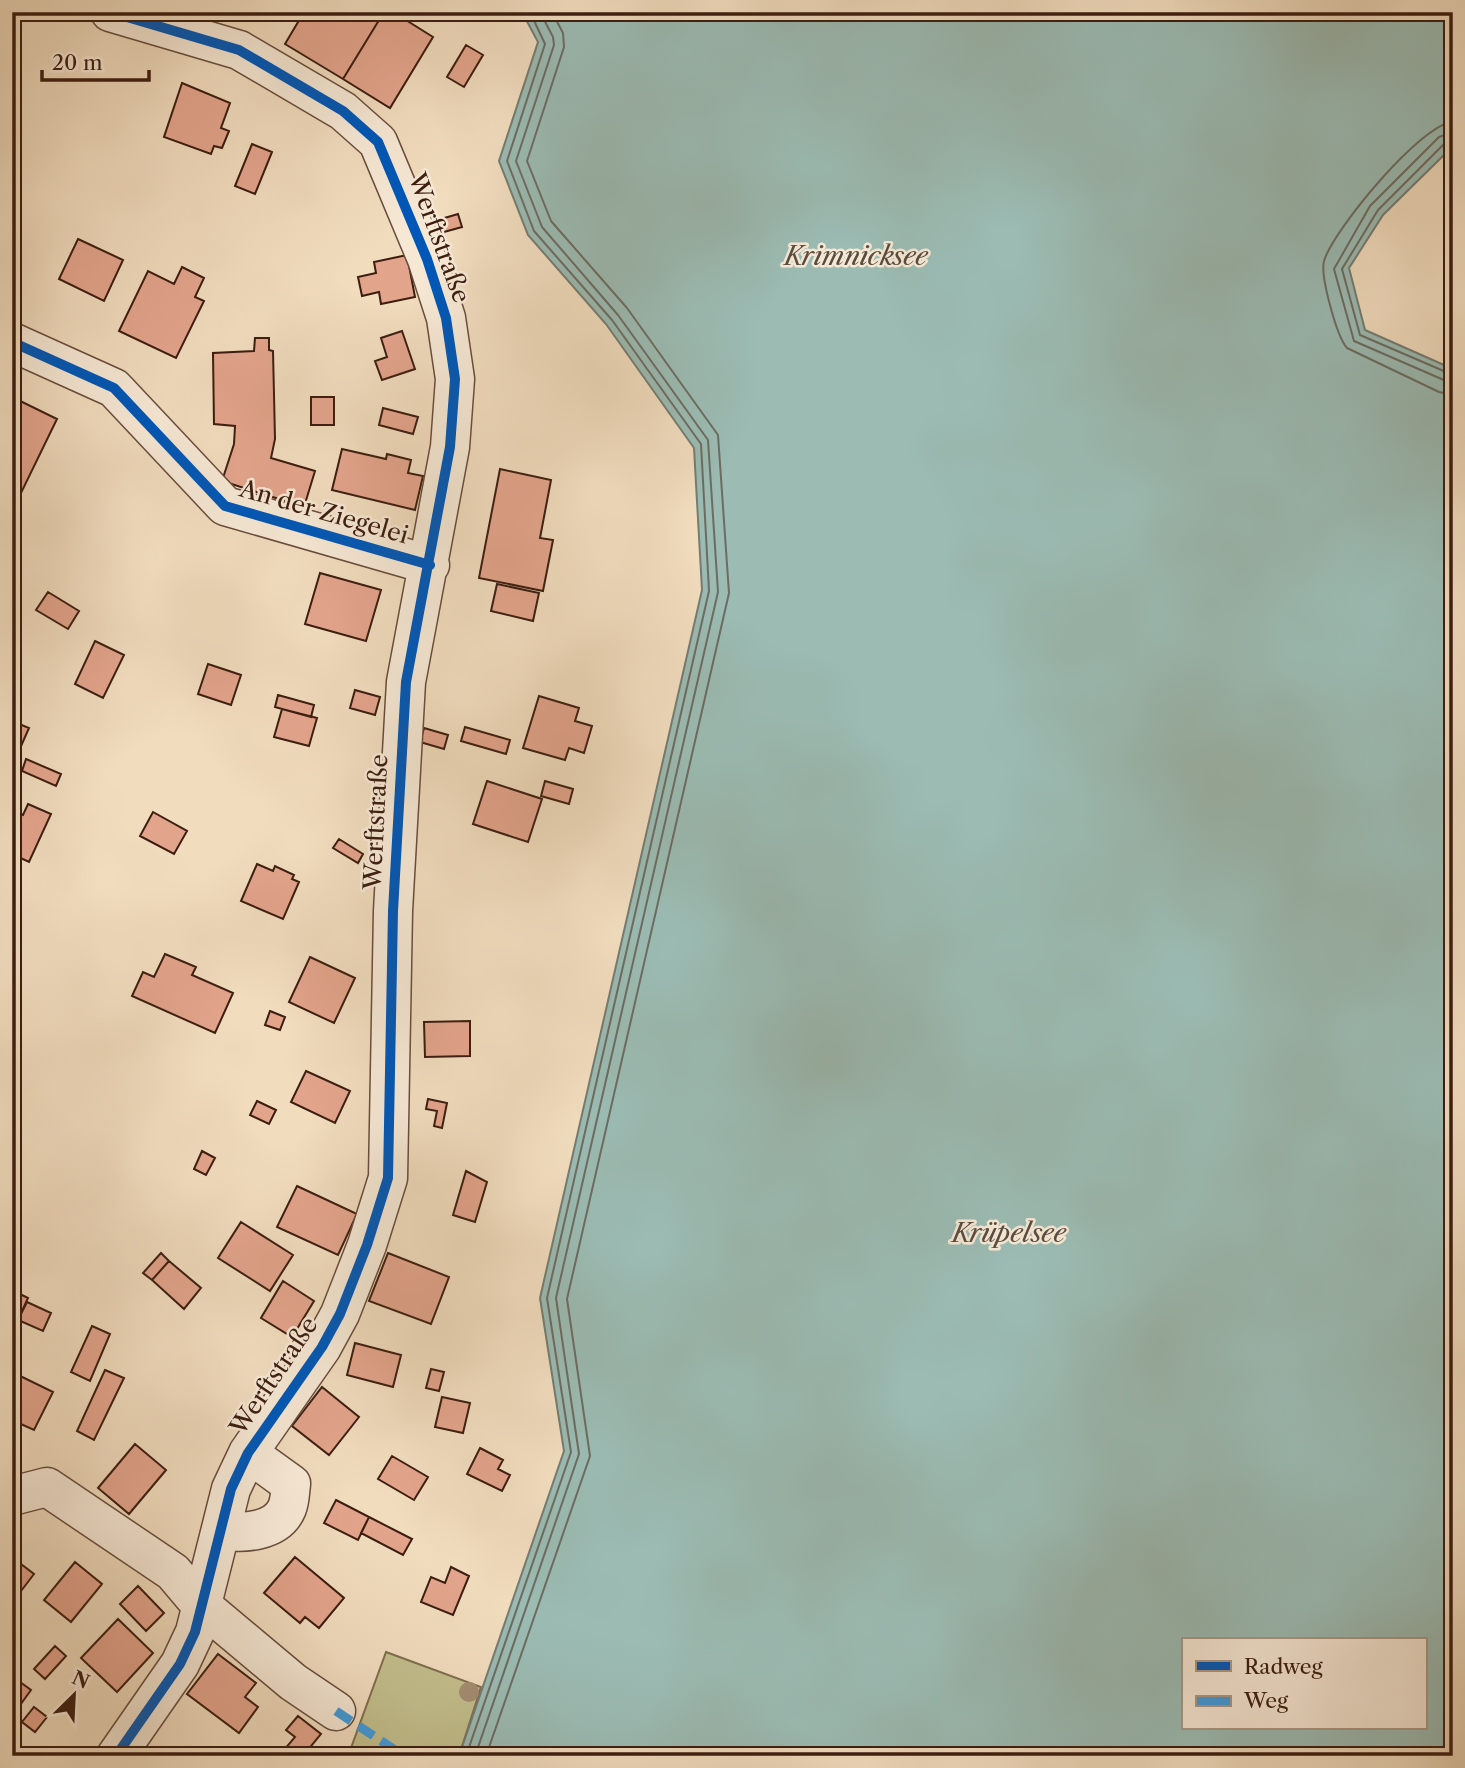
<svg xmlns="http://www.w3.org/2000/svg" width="1465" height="1768" font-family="'Libre Caslon Text',serif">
<rect width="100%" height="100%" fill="#f1dcbe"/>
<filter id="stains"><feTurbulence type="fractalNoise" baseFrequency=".00286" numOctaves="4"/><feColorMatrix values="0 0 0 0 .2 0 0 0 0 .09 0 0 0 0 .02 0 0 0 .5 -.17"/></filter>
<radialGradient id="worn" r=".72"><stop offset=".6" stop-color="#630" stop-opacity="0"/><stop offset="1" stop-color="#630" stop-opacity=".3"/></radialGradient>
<path fill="#c2be8c" stroke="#7f6e4e" stroke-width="2" d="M386 1652 481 1687 459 1756H367L351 1748Z"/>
<path fill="#9bbbb3" stroke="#757c72" stroke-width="2" fill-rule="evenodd" d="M522 12H1453V146L1383 215 1349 268 1365 330 1453 369V1756H459L564 1451 540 1298 702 590 694 448 606 324 528 235 499 161 538 42ZM1183 1640H1425V1728H1183Z"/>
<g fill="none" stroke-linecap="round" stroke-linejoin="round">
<path stroke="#6c6c62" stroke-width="2" d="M1453 122C1422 123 1333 230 1324 261 1320 276 1337 337 1347 348L1439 392 1453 395
M1453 132 1439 137 1370 206 1334 269 1354 341 1453 384
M1453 141 1445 143 1378 210 1342 269 1360 335 1453 375
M466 1756 571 1452 547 1298 709 591 701 444 612 320 534 231 507 161 545 44 530 12
M475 1756 579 1454 556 1298 718 592 708 440 618 315 542 227 516 161 554 45 553 37 540 12
M486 1756 590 1456 567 1299 729 593 718 435 627 308 551 221 527 161 564 47 563 33 552 12"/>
</g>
<path fill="#e3a48c" stroke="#3c1d10" stroke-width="2" d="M304 12H384L343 79 285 44Z
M384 12H393L433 37 390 108 343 79Z
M466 45 483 55 464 87 447 77Z
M182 83 230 103 221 128 229 131 222 148 214 146 211 154 164 137Z
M252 144 272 152 255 194 235 186Z
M458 214 462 227 444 232 441 219Z
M78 239 123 260 104 301 59 279Z
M407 255 415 297 381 304 379 292 362 296 358 277 376 273 374 262Z
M182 267 204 278 195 297 204 301 176 358 119 331 148 271 174 284Z
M402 331 415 369 382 380 375 361 387 357 381 338Z
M255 338H269V350L273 351 275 439 271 458 315 471 304 507 222 481 234 444 235 426 214 424 213 353 254 351Z
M12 397 57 419 21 493 12 489Z
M311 397H334V425H311Z
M383 408 418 417 413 434 379 425Z
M342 449 386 459 387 454 411 460 408 473 423 476 415 510 332 490Z
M500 469 551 480 540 538 553 540 543 591 479 578Z
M320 573 381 590 366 641 305 624Z
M497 584 539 593 533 621 491 611Z
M48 592 79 611 68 629 36 610Z
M95 641 124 655 103 698 75 684Z
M208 664 241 675 231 705 198 694Z
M355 690 380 697 375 715 350 708Z
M278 695 314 705 311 717 275 707Z
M539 696 579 708 575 721 592 726 584 753 569 748 565 760 523 748Z
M282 709 317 718 309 746 274 737Z
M12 721 29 728 18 753 12 751Z
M465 727 510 740 506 754 461 741Z
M424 728 448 735 444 749 420 742Z
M26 759 61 774 56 786 22 771Z
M487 781 542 799 528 842 473 824Z
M545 781 573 789 569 804 541 796Z
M28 804 51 814 29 862 12 854V810L23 815Z
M153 812 187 831 174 854 140 836Z
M339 839 363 854 358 863 333 848Z
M257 864 273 871 275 866 294 875 292 879 299 882 283 919 241 901Z
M165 954 196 967 192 975 233 993 215 1033 132 996 143 972 154 977Z
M310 957 355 978 334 1023 289 1002Z
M270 1011 285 1017 280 1030 265 1025Z
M470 1021V1056L425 1057 424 1022Z
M306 1071 350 1091 335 1123 291 1102Z
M428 1099 447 1103 442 1128 434 1126 437 1111 426 1109Z
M257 1101 276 1110 269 1124 250 1115Z
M202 1151 215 1158 206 1175 194 1169Z
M466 1171 487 1182 475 1222 453 1215Z
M297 1186 357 1214 338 1255 277 1227Z
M241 1222 293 1255 270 1291 218 1258Z
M161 1253 169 1261 152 1280 143 1273Z
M388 1253 449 1277 431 1324 369 1301Z
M169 1261 201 1288 184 1309 152 1280Z
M283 1281 314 1301 292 1337 261 1318Z
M18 1293 28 1298 12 1333V1305Z
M27 1302 51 1313 43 1331 18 1320Z
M92 1326 110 1334 90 1381 71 1372Z
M355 1343 401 1355 393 1387 347 1375Z
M431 1369 444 1372 439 1391 426 1388Z
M105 1370 124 1378 94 1440 77 1431Z
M12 1372 53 1392 34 1430 12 1420Z
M322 1387 359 1417 329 1455 292 1426Z
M442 1397 470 1403 463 1433 435 1427Z
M135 1444 166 1470 129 1514 98 1488Z
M480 1448 503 1460 498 1469 510 1475 502 1491 467 1474Z
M392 1456 428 1477 414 1500 378 1479Z
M336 1500 369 1517 358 1540 324 1523Z
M369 1517 412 1539 403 1555 361 1533Z
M295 1557 344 1598 319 1628 305 1617 300 1623 264 1593Z
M17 1561 34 1574 18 1595 12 1591V1568Z
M75 1562 102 1584 71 1622 44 1600Z
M451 1567 469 1576 453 1615 421 1602 431 1577 445 1583Z
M138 1586 164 1613 146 1631 120 1604Z
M118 1619 153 1653 117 1692 81 1658Z
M55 1646 66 1656 45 1679 34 1669Z
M218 1654 256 1683 245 1697 258 1707 239 1733 187 1694Z
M12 1676 31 1690 18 1708 12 1704Z
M34 1707 47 1717 35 1732 22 1722Z
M298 1716 321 1734 303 1756H279L295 1737 286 1730Z"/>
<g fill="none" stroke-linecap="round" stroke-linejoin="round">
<defs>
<path id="minor" d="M110 12 239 50 343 111 378 142 427 259 446 318 455 379 450 447 406 682 393 911 388 1178 367 1245 340 1314 322 1347 248 1453 231 1489 195 1632 180 1664 116 1756
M12 342 114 388 225 506 430 565
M12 1496 47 1487 173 1572 200 1604 293 1682 336 1711
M221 1530C243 1534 277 1532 287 1508 290 1501 290 1491 291 1484L248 1453"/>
</defs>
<use href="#minor" stroke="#694d3c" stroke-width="41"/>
<use href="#minor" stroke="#f6e8d5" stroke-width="38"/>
<path stroke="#3f9bde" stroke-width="9" stroke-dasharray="18 9" stroke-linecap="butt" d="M336 1711 404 1756"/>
<defs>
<path id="cycleway" d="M110 12 239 50 343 111 378 142 427 259 446 318 455 379 450 447 406 682 393 911 388 1178 367 1245 340 1314 322 1347 248 1453 231 1489 195 1632 180 1664 116 1756
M12 342 114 388 225 506 430 565"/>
</defs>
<use href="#cycleway" stroke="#f6e8d5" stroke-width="15"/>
<use href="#cycleway" stroke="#0057b8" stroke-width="10"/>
</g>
<circle fill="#a38d73" cx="469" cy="1692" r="10"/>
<g text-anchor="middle" stroke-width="5" stroke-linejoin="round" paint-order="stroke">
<g font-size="24" fill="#3c1d10" stroke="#f6e8d5">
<text transform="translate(439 238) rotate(70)" y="8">Werftstraße</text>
<text transform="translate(324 512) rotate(16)" y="8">An der Ziegelei</text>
<text transform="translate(376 822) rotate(-87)" y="8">Werftstraße</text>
<text transform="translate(274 1376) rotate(-56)" y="8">Werftstraße</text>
</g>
<g font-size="26" font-style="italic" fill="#584c41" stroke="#f6e8d5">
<text x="856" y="265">Krimnicksee</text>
<text x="1009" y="1242">Krüpelsee</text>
</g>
</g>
<rect width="1465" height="1768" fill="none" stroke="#f1dcbe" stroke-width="42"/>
<rect x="14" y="14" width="1437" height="1740" fill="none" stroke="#3c1d10" stroke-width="3.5"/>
<rect x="21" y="21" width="1423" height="1726" fill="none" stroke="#3c1d10" stroke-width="2"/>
<rect x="1182" y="1638" width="245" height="91" fill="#f6e8d5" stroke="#ac9786" stroke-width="2"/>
<rect x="1196" y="1661" width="35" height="10" fill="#0057b8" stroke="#ac9786" stroke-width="2"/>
<text x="1244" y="1674" font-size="21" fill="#3c1d10">Radweg</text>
<rect x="1196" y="1696" width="35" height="10" fill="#3f9bde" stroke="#ac9786" stroke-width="2"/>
<text x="1244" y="1708" font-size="21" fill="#3c1d10">Weg</text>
<g transform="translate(74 1695) rotate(24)" stroke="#f6e8d5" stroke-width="5" paint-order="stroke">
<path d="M0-5L12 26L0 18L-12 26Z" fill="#3c1d10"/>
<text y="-10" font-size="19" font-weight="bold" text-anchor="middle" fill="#3c1d10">N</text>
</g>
<path d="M42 70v10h107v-10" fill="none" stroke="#3c1d10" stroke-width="3.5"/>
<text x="52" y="70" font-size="21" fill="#3c1d10" stroke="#f6e8d5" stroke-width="5" paint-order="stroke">20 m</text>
<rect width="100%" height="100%" filter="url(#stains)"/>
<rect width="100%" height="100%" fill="url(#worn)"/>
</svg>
